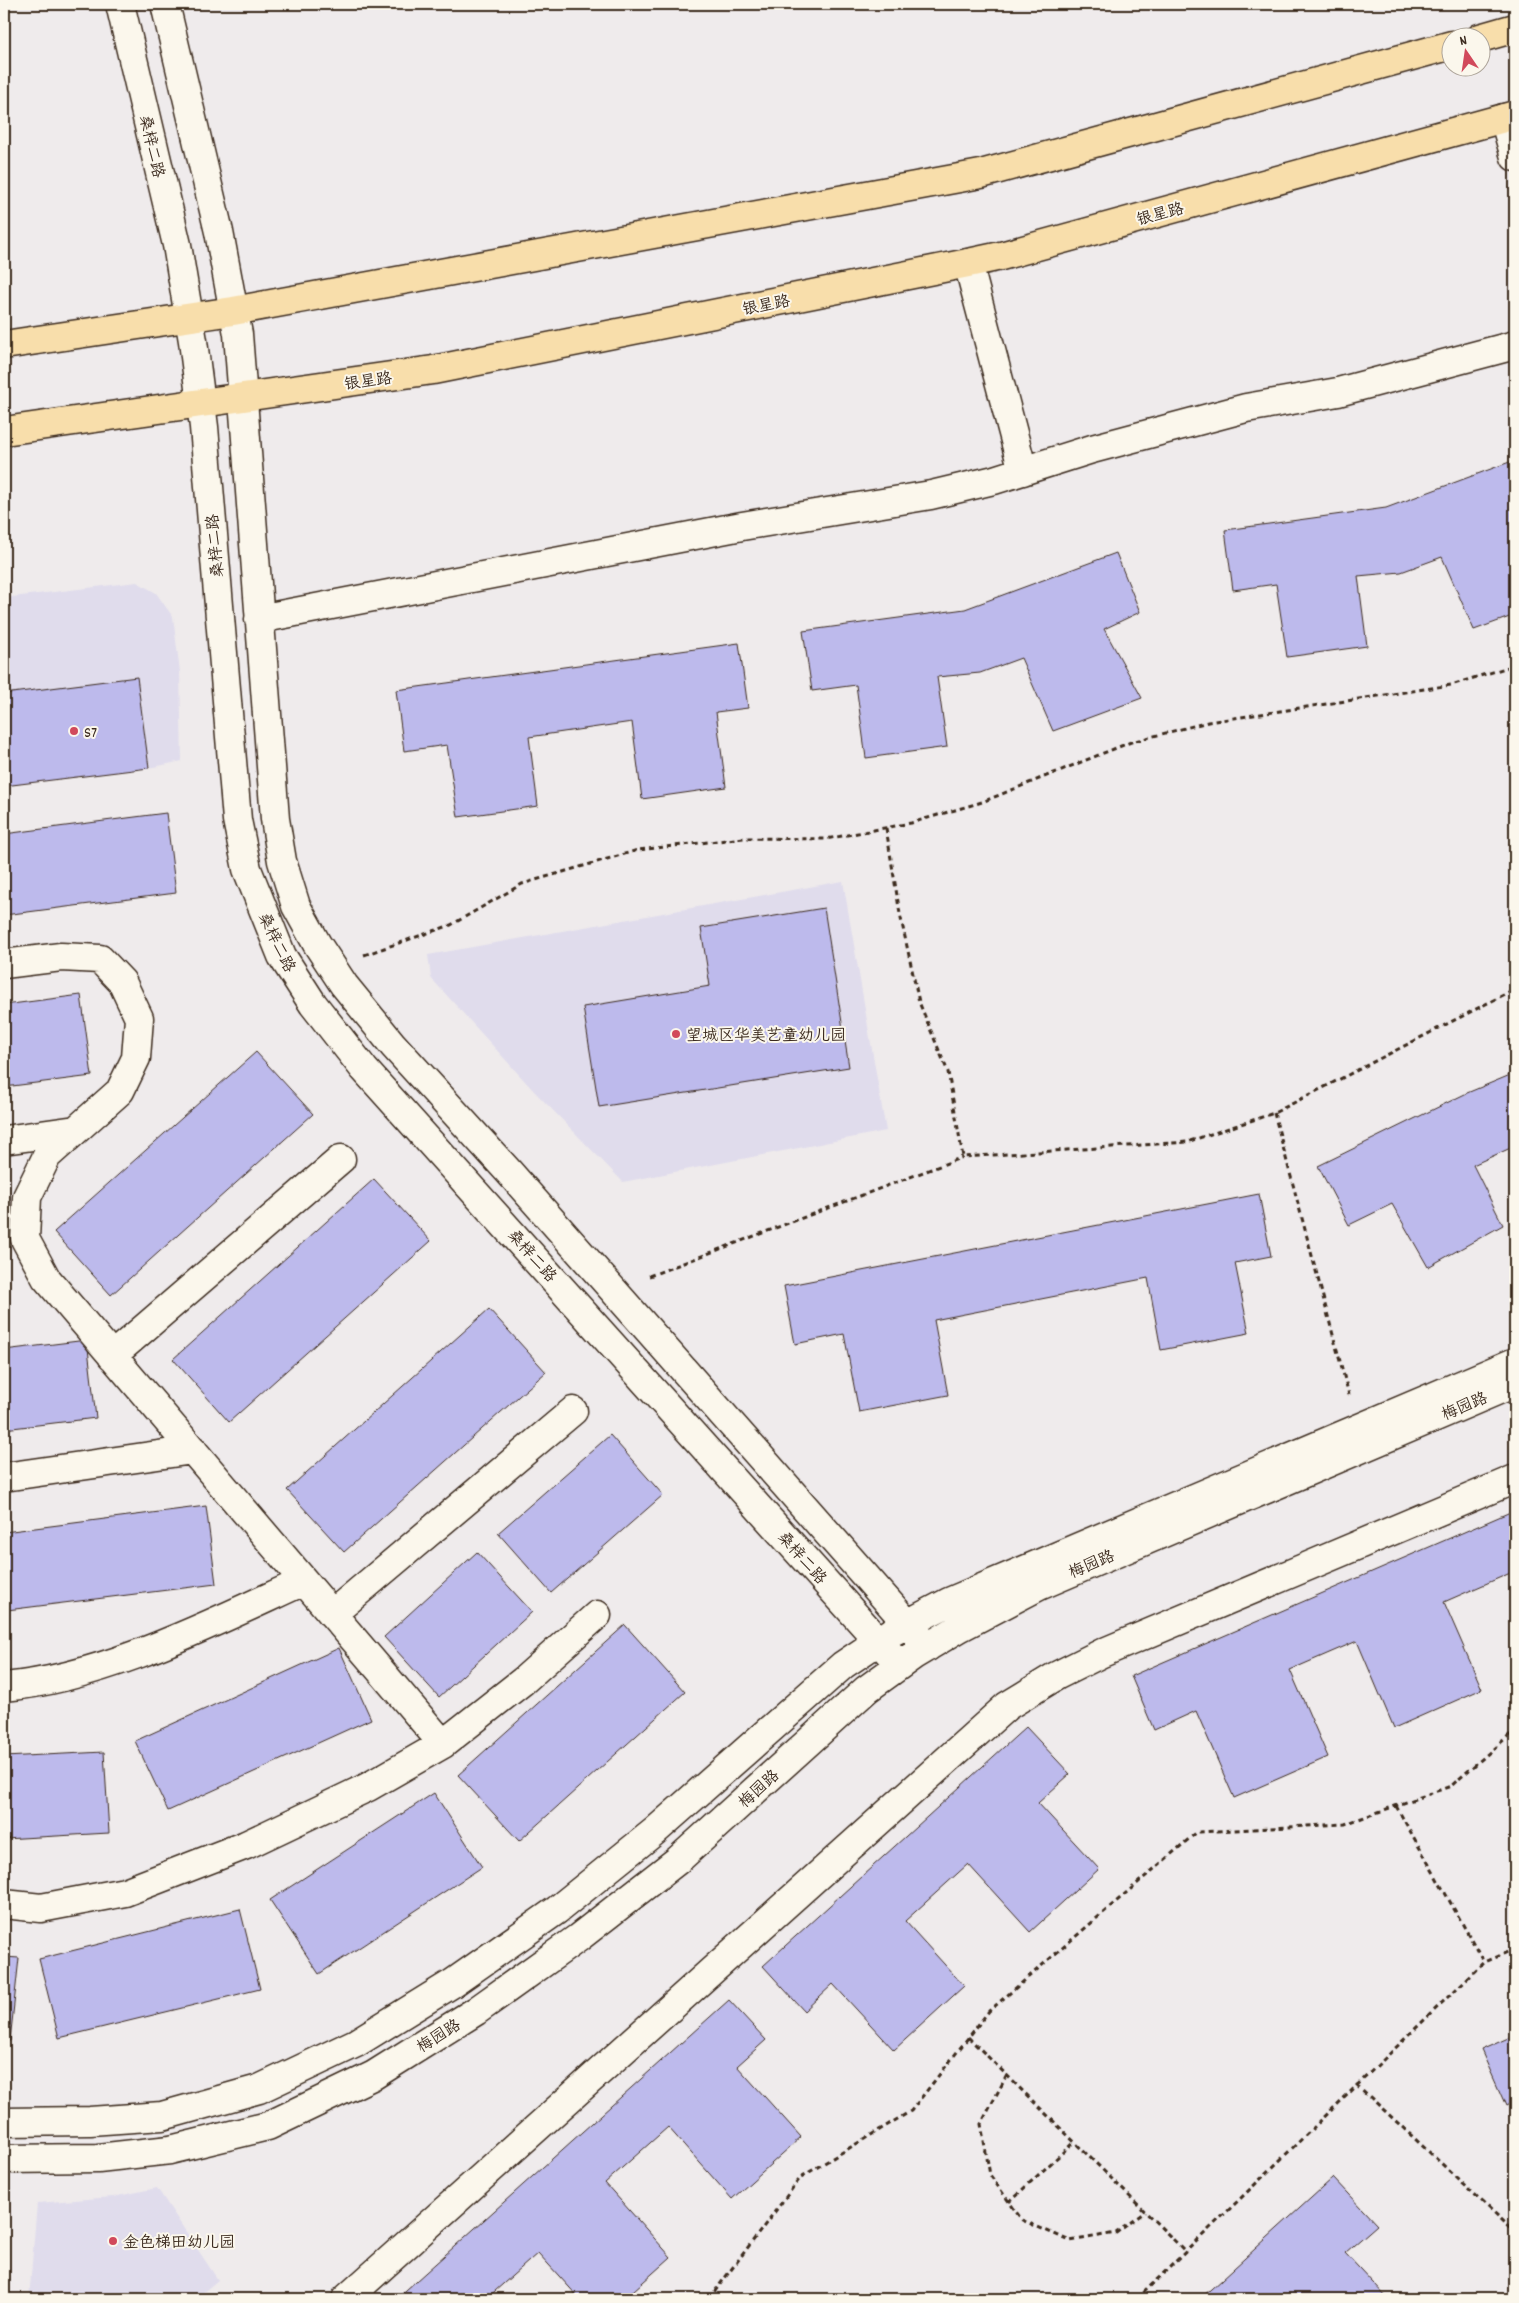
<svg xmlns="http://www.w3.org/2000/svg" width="1519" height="2303" font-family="Dekko,'LXGW WenKai TC',sans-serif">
<rect width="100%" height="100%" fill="#efebec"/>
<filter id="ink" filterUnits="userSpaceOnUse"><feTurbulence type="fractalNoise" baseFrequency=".02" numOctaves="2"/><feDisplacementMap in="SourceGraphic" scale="10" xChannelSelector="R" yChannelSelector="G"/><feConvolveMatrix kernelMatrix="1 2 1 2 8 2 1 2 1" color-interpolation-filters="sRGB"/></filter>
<g filter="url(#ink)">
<path fill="#e0dcec" d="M137 582 156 593 173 617 180 672 182 761 149 768 4 786V598Z
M843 881 886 1131 623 1182 533 1090 431 978 428 955Z
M157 2188 218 2280 195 2299H29L37 2203 113 2197Z"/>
<path fill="#bdbaec" stroke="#3b2a1e" d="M1515 460V615L1474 630 1442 557 1401 572 1358 576 1367 646 1287 657 1276 584 1233 590 1225 530 1386 508Z
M1116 553 1140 612 1104 629 1142 698 1053 731 1021 658 980 673 937 677 947 747 866 758 856 685 812 691 803 631 965 609Z
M739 643 748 708 716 712 726 787 642 799 632 722 529 737 538 806 458 817 447 745 404 751 396 690Z
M137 677 149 768 4 786V694Z
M166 813 176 893 4 915V834Z
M824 908 849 1067 599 1107 583 1007 710 986 701 928Z
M81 995 92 1076 4 1087V1005Z
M256 1052 313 1114 111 1295 54 1232Z
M1515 1073V1146L1473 1165 1503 1225 1428 1267 1392 1204 1349 1225 1318 1166 1467 1093Z
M374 1179 431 1241 229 1422 173 1359Z
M1259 1194 1271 1256 1235 1263 1249 1333 1161 1350 1148 1278 934 1320 948 1395 859 1412 844 1334 795 1344 784 1286Z
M489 1309 546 1372 344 1552 287 1490Z
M87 1340 96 1418 4 1429V1350Z
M610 1435 663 1495 551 1593 498 1533Z
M206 1506 216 1584 7 1610 4 1586V1532Z
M1515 1510V1571L1444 1602 1482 1689 1394 1728 1357 1641 1290 1670 1328 1757 1234 1798 1196 1711 1154 1730 1131 1676Z
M477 1552 532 1612 439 1697 384 1637Z
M625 1625 685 1692 519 1841 458 1775Z
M339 1648 371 1719 168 1811 135 1741Z
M1026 1727 1070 1774 1038 1803 1099 1869 1030 1932 968 1864 905 1921 964 1986 894 2050 833 1984 804 2011 763 1966Z
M104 1752 109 1833 4 1839V1757Z
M434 1793 482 1867 319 1974 270 1900Z
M240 1909 260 1989 59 2038 39 1959Z
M4 1957 19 1958 10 2041H4Z
M729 2000 766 2040 737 2066 801 2137 732 2199 668 2127 605 2183 671 2257 624 2299H580L538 2253 486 2299H396Z
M1515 2035V2101L1506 2106 1481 2050Z
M1333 2178 1377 2225 1345 2253 1388 2299H1200Z"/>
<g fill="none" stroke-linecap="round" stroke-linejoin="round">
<defs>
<path id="minor" d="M120 4 177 245 193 341 204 427 237 820 247 869 282 956 313 1004 364 1069 900 1665
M165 4 219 232 238 334 275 819 282 861 296 906 317 944 344 985 393 1045 509 1172 928 1647
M1504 118 1515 157
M968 263 1023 471
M259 619 742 526 931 495 994 480 1092 449 1246 408 1338 392 1515 345
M4 964 61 957 100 959 122 982 139 1018 136 1058 120 1091 47 1156 27 1197 25 1239 46 1278 443 1744
M4 1140 76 1130
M112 1356 341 1159
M4 1477 193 1450
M332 1614 573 1411
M4 1687C105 1678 212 1623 304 1581
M4 1904 41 1908 125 1892 246 1845 368 1787 443 1744 523 1681 597 1615
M4 2122 90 2121 162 2116 259 2089 356 2043 453 1983 557 1910 655 1831 843 1665 892 1632 949 1602 1515 1362
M4 2159 98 2158 170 2150 268 2126 374 2075 476 2011 578 1938 678 1860 867 1689 914 1655 961 1627 1039 1586 1515 1383
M346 2299 1007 1706 1056 1676 1102 1653 1515 1479"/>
<path id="major" d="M1480 38 1515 28
M4 345 233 311 981 174 1452 45
M4 431 433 370 968 263 1001 256 1515 115"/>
</defs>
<use href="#minor" stroke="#3b2a1e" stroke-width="31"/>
<use href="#major" stroke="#3b2a1e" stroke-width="31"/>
<path stroke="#3b2a1e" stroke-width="3" stroke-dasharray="5 4" stroke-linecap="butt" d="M886 828 900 914 919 1002 948 1072 963 1157 1187 1142 1274 1113 1515 989
M364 955 451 925 522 884 638 850 744 838 826 839 911 823 982 802 1131 742 1208 722 1451 685 1515 665
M1274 1113 1349 1395
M649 1276 963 1157
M1396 1806 1484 1962
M968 2037 1186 2252
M1007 2075 981 2124 990 2175 1022 2220 1070 2241 1116 2233 1145 2212
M1356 2084 1515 2232
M1009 2202 1074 2142
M709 2299 801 2177 911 2111 989 2011 1197 1832 1345 1824 1451 1786 1515 1730
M1137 2299 1484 1962 1515 1949"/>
<use href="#minor" stroke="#fbf7ec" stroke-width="28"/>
<use href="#major" stroke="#f8deab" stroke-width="28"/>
</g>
</g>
<g fill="#d1495b" stroke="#fbf7ec" stroke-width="2">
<circle cx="74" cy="731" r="5"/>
<circle cx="676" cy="1034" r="5"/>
<circle cx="113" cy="2241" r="5"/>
</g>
<g text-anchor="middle" stroke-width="4" stroke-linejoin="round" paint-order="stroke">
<g font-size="16" fill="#3b2a1e" stroke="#fbf7ec">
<text transform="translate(153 146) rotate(77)" y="6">桑梓二路</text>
<text transform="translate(1160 213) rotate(-15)" y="6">银星路</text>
<text transform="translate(766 304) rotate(-11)" y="6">银星路</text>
<text transform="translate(368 380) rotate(-8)" y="6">银星路</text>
<text transform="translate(214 546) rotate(-95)" y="6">桑梓二路</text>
<text transform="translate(278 942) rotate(64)" y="6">桑梓二路</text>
<text transform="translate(533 1255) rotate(48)" y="6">桑梓二路</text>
<text transform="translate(1464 1405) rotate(-23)" y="6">梅园路</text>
<text transform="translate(803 1557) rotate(48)" y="6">桑梓二路</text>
<text transform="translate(1091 1563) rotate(-23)" y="6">梅园路</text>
<text transform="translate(758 1788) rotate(-42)" y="6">梅园路</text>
<text transform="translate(438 2035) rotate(-32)" y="6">梅园路</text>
</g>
<g font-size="16" fill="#3b2a1e" stroke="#fbf7ec" text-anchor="start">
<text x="84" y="737">S7</text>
<text x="686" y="1040">望城区华美艺童幼儿园</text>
<text x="123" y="2247">金色梯田幼儿园</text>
</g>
</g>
<rect width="1519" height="2303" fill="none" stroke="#fbf7ec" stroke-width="20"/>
<rect x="10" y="10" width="1499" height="2283" fill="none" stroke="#3b2a1e" stroke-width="2" filter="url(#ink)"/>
<g transform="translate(1466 52) rotate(347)"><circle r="24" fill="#fbf7ec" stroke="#aea59a"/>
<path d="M0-4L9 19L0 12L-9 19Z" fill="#d1495b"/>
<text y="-8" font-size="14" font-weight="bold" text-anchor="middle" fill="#3b2a1e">N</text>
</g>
</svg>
